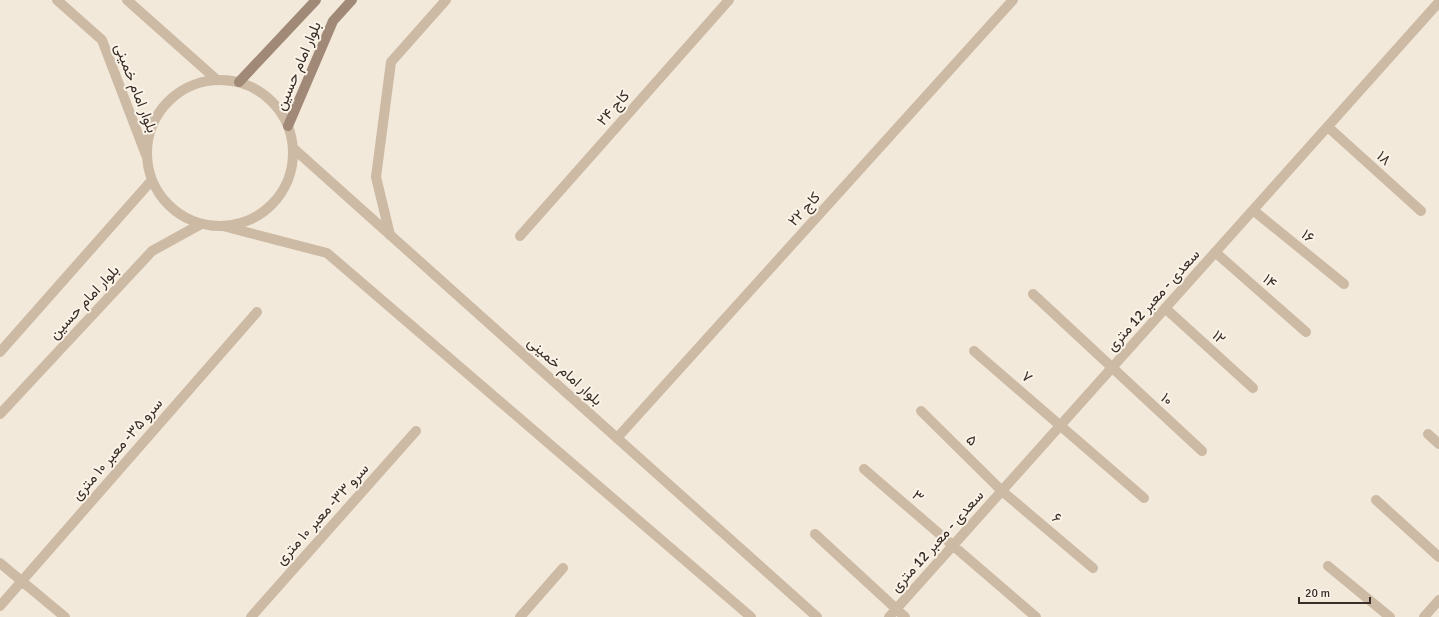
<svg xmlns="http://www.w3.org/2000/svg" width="1439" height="617" font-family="Signika,Vazirmatn,sans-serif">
<rect width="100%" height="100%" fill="#f3e9da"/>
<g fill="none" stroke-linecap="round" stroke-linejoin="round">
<path stroke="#ccbaa5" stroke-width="10" d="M1328 127 1421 211
M1253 210 1344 284
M390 235 376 177 391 62 446 0
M520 236 729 0
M1215 252 1306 332
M1033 294 1202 451
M1165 308 1253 388
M974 351 1144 498
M921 411 1002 491 1093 568
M1428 434 1439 444
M617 438 1013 0
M864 469 1036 617
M1376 500 1439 557
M815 534 905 617
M0 563 65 617
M1328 566 1390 617
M0 606 257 312
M251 617 416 431
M520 617 563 568
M889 617 1439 2
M1424 617 1439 600"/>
<path stroke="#ccbaa5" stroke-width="10" d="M57 0 102 40 146 155
M127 0 217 80
M147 153a73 73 0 1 1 146 0a73 73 0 1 1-146 0Z
M293 148 817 617
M223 226 327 253 751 617
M0 352 152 180
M0 414 152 251 201 224"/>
<path stroke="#a08976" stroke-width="10" d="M239 82 316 0
M288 126 333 21 352 0"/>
</g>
<g text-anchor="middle" stroke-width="4" stroke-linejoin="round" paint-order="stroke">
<g font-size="15" fill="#382d27" stroke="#fbf3e7">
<text transform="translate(298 66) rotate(-67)" y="5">بلوار امام حسین</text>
<text transform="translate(136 88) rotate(69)" y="5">بلوار امام خمینی</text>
<text transform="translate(613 108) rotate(-49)" y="5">کاج ۲۴</text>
<text transform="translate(1384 158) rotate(42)" y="5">۱۸</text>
<text transform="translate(804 209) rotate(-48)" y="5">کاج ۲۲</text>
<text transform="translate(1308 236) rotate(39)" y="5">۱۶</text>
<text transform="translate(1270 281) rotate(41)" y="5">۱۴</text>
<text transform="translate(1153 300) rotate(-48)" y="5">سعدی - معبر 12 متری</text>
<text transform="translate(84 302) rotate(-47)" y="5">بلوار امام حسین</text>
<text transform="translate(1219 337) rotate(42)" y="5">۱۲</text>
<text transform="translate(565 371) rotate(42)" y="5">بلوار امام خمینی</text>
<text transform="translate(1027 377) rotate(41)" y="5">۷</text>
<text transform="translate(1167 399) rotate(42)" y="5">۱۰</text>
<text transform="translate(972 440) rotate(45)" y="5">۵</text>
<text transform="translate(117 449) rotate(-49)" y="5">سرو ۳۵- معبر ۱۰ متری</text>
<text transform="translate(918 496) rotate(41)" y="5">۳</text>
<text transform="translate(322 514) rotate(-48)" y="5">سرو ۳۳- معبر ۱۰ متری</text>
<text transform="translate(1057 518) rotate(40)" y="5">۶</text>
<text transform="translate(937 541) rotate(-48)" y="5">سعدی - معبر 12 متری</text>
</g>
</g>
<path d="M1299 597v6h71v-6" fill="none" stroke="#382d27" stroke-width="2"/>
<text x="1305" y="597" font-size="12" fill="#382d27" stroke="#fbf3e7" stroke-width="3" paint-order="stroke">20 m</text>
</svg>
